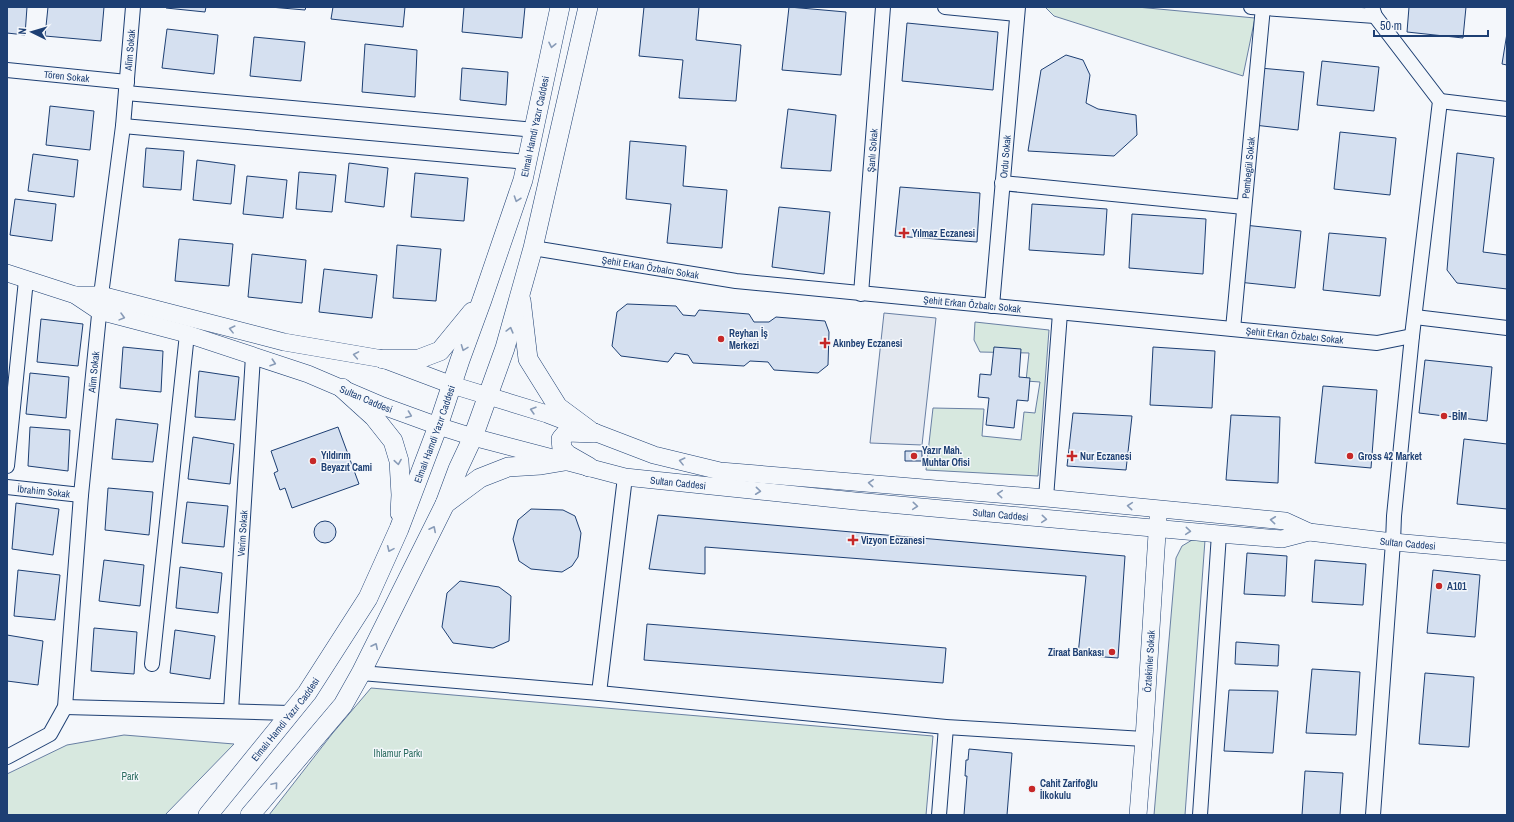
<svg xmlns="http://www.w3.org/2000/svg" width="1514" height="822" font-family="'Archivo Narrow',sans-serif">
<rect width="100%" height="100%" fill="#f4f7fb"/>
<path fill="#d7e8df" stroke="#687fa3" d="M1045 7H1137L1255 18 1243 76 1054 16Z
M975 322 1049 330 1038 476 926 470 933 408 984 409 982 436 1021 440 1024 412 1035 413 1040 382 1026 381 1029 353 980 352 974 340Z
M1192 540H1205L1185 815H1154L1176 558 1182 546Z
M371 688 933 736 926 815H269L332 734Z
M124 735 234 744 165 815H7V774L67 745Z"/>
<path fill="#e3e8f0" stroke="#687fa3" d="M884 313 936 318 922 445 870 443Z"/>
<path fill="#d5e0f0" stroke="#1d3f73" d="M7 7H27L25 35 7 33Z
M48 7H104L101 41 45 36Z
M166 7H206L205 12 166 8Z
M270 7H306L305 10Z
M333 7H405L403 27 331 19Z
M464 7H525L522 38 462 32Z
M644 7H699L696 40 741 45 736 101 679 98 683 60 639 56Z
M789 7 846 12 841 75 782 70Z
M1409 7H1466L1463 38 1407 32Z
M907 23 998 32 993 90 902 81Z
M167 29 218 35 214 74 162 68Z
M1507 33V65L1502 64Z
M254 37 305 42 301 81 250 76Z
M365 44 417 50 415 97 362 92Z
M1066 55 1083 60 1090 75 1086 103 1098 109 1136 115 1137 135 1114 156 1028 151 1041 70Z
M1322 61 1379 67 1374 111 1317 105Z
M462 68 508 72 506 105 460 100Z
M1260 68 1304 72 1298 130 1254 125Z
M50 106 94 111 90 150 46 145Z
M788 109 836 115 831 171 781 168Z
M1340 132 1396 138 1390 195 1334 189Z
M630 141 686 146 683 186 727 190 722 248 667 243 671 204 626 199Z
M146 148 184 151 181 190 143 187Z
M1457 153 1494 158 1483 252 1507 255V289L1457 283 1447 270Z
M33 154 78 160 74 197 28 191Z
M197 160 235 165 231 204 193 200Z
M349 163 388 168 384 207 345 202Z
M299 172 336 175 332 212 296 209Z
M415 173 468 178 464 221 411 217Z
M247 176 287 180 283 218 243 214Z
M900 187 980 193 977 242 895 236Z
M15 199 56 204 52 241 10 235Z
M1032 204 1107 209 1104 255 1029 250Z
M779 207 830 212 824 274 772 267Z
M1132 214 1206 219 1203 274 1129 268Z
M1244 225 1301 231 1295 288 1238 282Z
M1329 233 1386 238 1380 296 1323 290Z
M179 239 233 244 229 286 175 281Z
M397 245 441 249 436 301 393 298Z
M252 254 306 260 302 303 248 297Z
M324 269 377 275 372 318 319 312Z
M627 304 676 306 683 315 695 316 699 310 749 314 754 322H769L776 317 825 321 829 332 828 365 818 373 774 370 768 362 750 361 744 366 693 363 688 355 675 353 668 362 621 356 612 346 617 312Z
M41 319 83 324 78 366 37 362Z
M123 347 163 351 161 392 120 388Z
M994 347 1021 349 1019 377 1030 378 1028 401 1017 400 1014 428 986 425 989 398 978 397 980 374 991 375Z
M1153 347 1215 351 1212 408 1150 405Z
M1425 360 1492 367 1487 421 1419 413Z
M199 371 239 377 235 420 195 417Z
M30 373 69 377 66 418 26 414Z
M1323 386 1377 390 1371 468 1315 463Z
M1073 413 1132 416 1126 470 1067 466Z
M1231 415 1280 417 1278 483 1226 480Z
M116 419 158 424 153 462 112 459Z
M30 427 70 430 68 471 28 466Z
M338 427 359 484 292 508 285 488 280 490 274 473 278 471 271 451Z
M193 437 234 444 230 484 188 479Z
M1464 439 1507 444V509L1457 504Z
M905 451H922V461H905Z
M108 488 153 492 149 535 105 530Z
M187 502 228 506 224 547 182 543Z
M16 503 59 509 53 555 12 549Z
M531 509 563 510 575 516 581 533 578 557 572 566 562 572 531 569 519 561 513 539 518 520Z
M658 515 1125 556 1118 658 1078 655 1086 576 705 547V574L649 569Z
M314 532a11 11 0 1 1 22 0a11 11 0 1 1-22 0Z
M1247 553 1287 556 1285 596 1244 594Z
M104 560 144 565 140 606 99 601Z
M1315 560 1366 564 1363 605 1312 602Z
M180 567 222 573 218 613 176 608Z
M18 570 60 575 55 620 14 616Z
M1433 570 1480 575 1475 637 1427 633Z
M460 581 499 587 511 596 509 641 493 648 453 643 442 627 447 593Z
M647 624 946 648 943 683 644 660Z
M94 628 137 632 134 674 91 671Z
M175 630 215 636 210 679 170 673Z
M7 635 43 641 38 685 7 681Z
M1236 642 1279 645 1278 666 1235 664Z
M1312 669 1360 672 1356 735 1306 733Z
M1425 673 1474 677 1469 747 1419 744Z
M1229 690 1278 691 1273 753 1224 751Z
M969 749 1012 753 1007 815H964L967 776H965L966 760H968Z
M1305 771 1343 773 1340 815H1302Z"/>
<g fill="none" stroke-linecap="round" stroke-linejoin="round">
<defs>
<g id="minor">
<path d="M945 7 1017 14"/>
<path d="M1251 7 1375 16"/>
<path d="M1372 7 1375 16 1440 101 1412 336 1394 516 1393 542 1373 815"/>
<path id="s1" d="M7 70 127 82"/>
<path d="M126 93 535 130"/>
<path d="M1440 101 1507 109"/>
<path d="M123 126 527 162"/>
<path d="M1002 183 1244 207"/>
<path id="s2" d="M533 248 736 281 1377 343 1412 336"/>
<path id="s3" d="M861 294 883 7"/>
<path id="s4" d="M992 306 1018 7"/>
<path d="M1415 317 1507 328"/>
<path id="s5" d="M1233 329 1263 7"/>
<path d="M7 466 26 280"/>
<path id="s6" d="M7 487 81 495"/>
<path d="M1046 498 1060 313"/>
<path d="M152 664 187 334"/>
<path d="M361 673 599 693 946 727 1144 739"/>
<path d="M599 693 625 477"/>
<path d="M65 707 290 713"/>
<path id="s7" d="M231 711 253 356"/>
<path id="s8" d="M7 757 50 734 65 707 81 495 101 295 123 126 133 7"/>
<path d="M939 815 946 727"/>
<path d="M1200 815 1219 534"/>
</g>
<g id="tertiary">
<path id="s9" d="M7 273 75 295 99 311 187 334 308 374 383 406 438 426 473 437 625 477 855 501 1219 534 1282 539 1309 532"/>
<path id="s10" d="M75 295H101L284 342 383 359 452 385 547 414 654 455 720 471 1046 498 1285 521 1309 532 1393 542 1507 552"/>
<path id="s11" d="M1138 815 1144 739 1158 518"/>
</g>
<g id="secondary">
<path d="M521 300 528 359 558 407 589 430"/>
<path d="M383 359H419L440 351 472 312"/>
<path d="M342 388 374 417 393 441 399 461 401 495 400 513"/>
<path d="M589 467 568 455 562 449 561 439 567 432 594 433"/>
<path d="M445 504 480 478 508 467 541 465 565 461"/>
<path id="s12" d="M208 815 307 693 368 598 399 529 438 426 460 360 482 300 523 180 560 7"/>
<path d="M250 815 343 705 361 673 445 504 458 469 473 437 505 348 533 248 588 7"/>
</g>
</defs>
<use href="#minor" stroke="#1d3f73" stroke-width="16"/>
<use href="#tertiary" stroke="#1d3f73" stroke-width="18"/>
<use href="#secondary" stroke="#1d3f73" stroke-width="20"/>
<use href="#minor" stroke="#f4f7fb" stroke-width="14"/>
<use href="#tertiary" stroke="#f4f7fb" stroke-width="17"/>
<use href="#secondary" stroke="#f4f7fb" stroke-width="19"/>
</g>
<defs><path id="oneway-chevron" d="M-2-3.5L2.5 0L-2 3.5" fill="none" stroke-width="1.6" stroke-linecap="round" stroke-linejoin="round"/></defs>
<g stroke="#889bb7">
<use href="#oneway-chevron" transform="translate(552 45) rotate(102)"/>
<use href="#oneway-chevron" transform="translate(517 199) rotate(109)"/>
<use href="#oneway-chevron" transform="translate(122 317) rotate(15)"/>
<use href="#oneway-chevron" transform="translate(232 329) rotate(-166)"/>
<use href="#oneway-chevron" transform="translate(510 330) rotate(-75)"/>
<use href="#oneway-chevron" transform="translate(464 348) rotate(111)"/>
<use href="#oneway-chevron" transform="translate(356 355) rotate(-170)"/>
<use href="#oneway-chevron" transform="translate(273 363) rotate(18)"/>
<use href="#oneway-chevron" transform="translate(533 410) rotate(-164)"/>
<use href="#oneway-chevron" transform="translate(409 415) rotate(21)"/>
<use href="#oneway-chevron" transform="translate(682 461) rotate(-166)"/>
<use href="#oneway-chevron" transform="translate(398 462) rotate(81)"/>
<use href="#oneway-chevron" transform="translate(871 483) rotate(-175)"/>
<use href="#oneway-chevron" transform="translate(758 491) rotate(6)"/>
<use href="#oneway-chevron" transform="translate(1000 494) rotate(-175)"/>
<use href="#oneway-chevron" transform="translate(915 506) rotate(5)"/>
<use href="#oneway-chevron" transform="translate(1130 506) rotate(-175)"/>
<use href="#oneway-chevron" transform="translate(1044 519) rotate(5)"/>
<use href="#oneway-chevron" transform="translate(1273 520) rotate(-174)"/>
<use href="#oneway-chevron" transform="translate(433 529) rotate(-63)"/>
<use href="#oneway-chevron" transform="translate(1188 531) rotate(5)"/>
<use href="#oneway-chevron" transform="translate(390 549) rotate(114)"/>
<use href="#oneway-chevron" transform="translate(375 646) rotate(-64)"/>
<use href="#oneway-chevron" transform="translate(275 785) rotate(-50)"/>
</g>
<g fill="#c62828" stroke="#f4f7fb" stroke-width="1.5">
<path d="M902 227h4v4h4v4h-4v4h-4v-4h-4v-4h4z"/>
<circle cx="721" cy="339" r="4"/>
<path d="M823 337h4v4h4v4h-4v4h-4v-4h-4v-4h4z"/>
<circle cx="1444" cy="416" r="4"/>
<circle cx="914" cy="456" r="4"/>
<path d="M1070 450h4v4h4v4h-4v4h-4v-4h-4v-4h4z"/>
<circle cx="1350" cy="456" r="4"/>
<circle cx="313" cy="461" r="4"/>
<path d="M851 534h4v4h4v4h-4v4h-4v-4h-4v-4h4z"/>
<circle cx="1439" cy="586" r="4"/>
<circle cx="1112" cy="652" r="4"/>
<circle cx="1032" cy="789" r="4"/>
</g>
<g text-anchor="middle" stroke-width="3" stroke-linejoin="round" paint-order="stroke">
<g font-size="10" fill="#1d3f73" stroke="#f4f7fb">
<text dy="4" stroke="none"><textPath href="#s8" startOffset="740">Alim Sokak</textPath></text>
<text dy="4" stroke="none"><textPath href="#s1" startOffset="60">Tören Sokak</textPath></text>
<text dy="4" stroke="none"><textPath href="#s12" startOffset="771">Elmalı Hamdi Yazır Caddesi</textPath></text>
<text dy="4" stroke="none"><textPath href="#s3" startOffset="144">Şanlı Sokak</textPath></text>
<text dy="4" stroke="none"><textPath href="#s4" startOffset="150">Ordu Sokak</textPath></text>
<text dy="4" stroke="none"><textPath href="#s5" startOffset="162">Pembegül Sokak</textPath></text>
<text dy="4" stroke="none"><textPath href="#s2" startOffset="119">Şehit Erkan Özbalcı Sokak</textPath></text>
<text dy="4" stroke="none"><textPath href="#s2" startOffset="443">Şehit Erkan Özbalcı Sokak</textPath></text>
<text dy="4" stroke="none"><textPath href="#s2" startOffset="767">Şehit Erkan Özbalcı Sokak</textPath></text>
<text dy="4" stroke="none"><textPath href="#s8" startOffset="416">Alim Sokak</textPath></text>
<text dy="4" stroke="none"><textPath href="#s9" startOffset="382">Sultan Caddesi</textPath></text>
<text dy="4" stroke="none"><textPath href="#s12" startOffset="447">Elmalı Hamdi Yazır Caddesi</textPath></text>
<text dy="4" stroke="none"><textPath href="#s9" startOffset="706">Sultan Caddesi</textPath></text>
<text dy="4" stroke="none"><textPath href="#s6" startOffset="37">İbrahim Sokak</textPath></text>
<text dy="4" stroke="none"><textPath href="#s9" startOffset="1030">Sultan Caddesi</textPath></text>
<text dy="4" stroke="none"><textPath href="#s7" startOffset="178">Verim Sokak</textPath></text>
<text dy="4" stroke="none"><textPath href="#s10" startOffset="1364">Sultan Caddesi</textPath></text>
<text dy="4" stroke="none"><textPath href="#s11" startOffset="154">Öztekinler Sokak</textPath></text>
<text dy="4" stroke="none"><textPath href="#s12" startOffset="123">Elmalı Hamdi Yazır Caddesi</textPath></text>
</g>
<g font-size="10" font-weight="bold" fill="#1d3f73" stroke="#f4f7fb" text-anchor="start">
<text x="912" y="237">Yılmaz Eczanesi</text>
<text x="729" y="337">Reyhan İş<tspan x="729" dy="12">Merkezi</tspan></text>
<text x="833" y="347">Akınbey Eczanesi</text>
<text x="1452" y="420">BİM</text>
<text x="922" y="454">Yazır Mah.<tspan x="922" dy="12">Muhtar Ofisi</tspan></text>
<text x="321" y="459">Yıldırım<tspan x="321" dy="12">Beyazıt Cami</tspan></text>
<text x="1080" y="460">Nur Eczanesi</text>
<text x="1358" y="460">Gross 42 Market</text>
<text x="861" y="544">Vizyon Eczanesi</text>
<text x="1447" y="590">A101</text>
<text x="1104" y="656" text-anchor="end">Ziraat Bankası</text>
<text x="1040" y="787">Cahit Zarifoğlu<tspan x="1040" dy="12">İlkokulu</tspan></text>
</g>
<g font-size="10" fill="#2c6c60" stroke="#f4f7fb">
<text x="398" y="757">Ihlamur Parkı</text>
<text x="130" y="780">Park</text>
</g>
</g>
<rect width="1514" height="822" fill="none" stroke="#1d3f73" stroke-width="16"/>
<g transform="translate(32 32) rotate(275)" stroke="#f4f7fb" stroke-width="3" paint-order="stroke">
<path d="M0-3L7 15L0 10L-7 15Z" fill="#1d3f73"/>
<text y="-6" font-size="11" font-weight="bold" text-anchor="middle" fill="#1d3f73">N</text>
</g>
<path d="M1374 30v6h114v-6" fill="none" stroke="#1d3f73" stroke-width="2"/>
<text x="1380" y="30" font-size="12" fill="#1d3f73" stroke="#f4f7fb" stroke-width="3" paint-order="stroke">50 m</text>
</svg>
